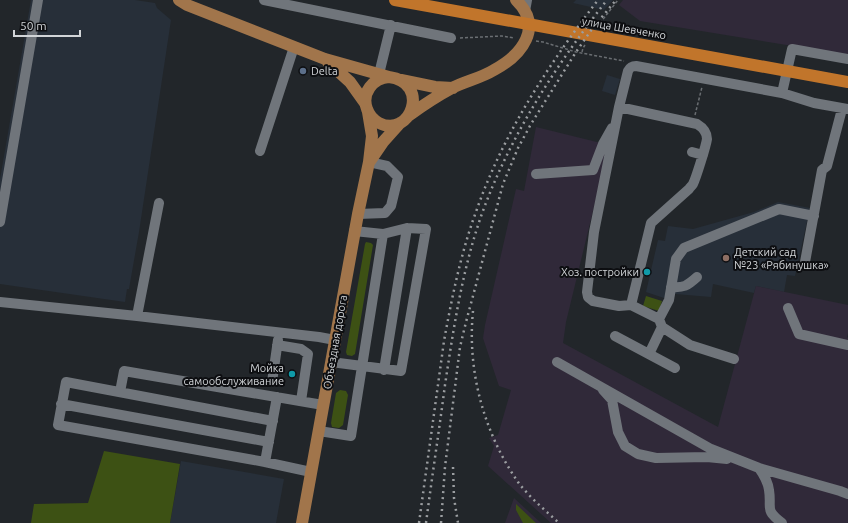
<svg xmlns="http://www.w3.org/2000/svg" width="848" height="523" font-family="Ubuntu,sans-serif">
<rect width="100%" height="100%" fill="#22262a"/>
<path fill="#272f39" d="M31 0H135L155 3 157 8 171 20 139 232 129 289H127L125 302 0 284V179Z
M576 0H613L604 10 573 3Z
M607 75 620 79 615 95 602 91Z
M778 202 810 208 795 276 787 275 784 292 756 286 754 293 713 284 711 297 675 294 673 301 646 292 658 240 665 241 668 226 693 229 754 212Z
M181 461 284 479 276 523H170Z"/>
<path fill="#302939" d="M623 0H848V55L640 21 619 5Z
M536 127 609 145 566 322 563 343 718 427 756 286 848 305V333L847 337 848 338V523H551L488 466 494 446 489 438 498 435 511 390 499 386 483 338 485 325 516 189 524 191Z
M514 498 541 523H505Z"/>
<path fill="#3d5114" d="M366 242 371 243 373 245 355 354 352 356 347 355 346 352 365 244Z
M646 296 662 301 659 311 643 306Z
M340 390 346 391 348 395 343 425 339 428 332 427 331 423 336 393Z
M104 451 180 464 170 523H31L34 504 88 503Z
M516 504 536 523H523L516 510Z"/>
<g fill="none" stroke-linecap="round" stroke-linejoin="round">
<path stroke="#6a6e72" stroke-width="1.5" stroke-dasharray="3 2" stroke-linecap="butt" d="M597 27 618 0
M460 38 502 36 514 38
M536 41 543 42 576 52 624 61
M582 52 583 48 585 45
M695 115 702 87"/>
<path stroke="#70757b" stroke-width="10" d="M264 0 451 38
M525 11 527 0
M379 74 391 25
M782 93 792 49 848 59
M619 107 697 124C702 127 707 132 707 139 706 146 696 178 693 184 692 186 690 187 689 189L651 223 631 305
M260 151 294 47
M692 152 703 155
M536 174 593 170 603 144 612 128
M358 214 385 213 391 206 398 177 387 166 369 162
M0 222 38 0
M805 262 822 170 827 166 842 109
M671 287C684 288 687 286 697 277
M0 302 137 316 319 337 335 340
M788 308 799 334 848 345
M137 316 159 203
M659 319 669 300 676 259 684 248 779 209 814 216
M615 336 675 368
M277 345 301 349 308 354 301 401
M649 354 662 327
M734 359 690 345 662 327 659 319 631 305 619 306 593 301 588 297 587 292 594 232 619 107 628 71C630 67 632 66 636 66L782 93 814 103 848 109
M331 362 401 371 426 229 407 228 383 234 354 231
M557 362 711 449 759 468 840 491 848 494
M384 370 407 228
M272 382 278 340
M603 390 612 400 618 432 625 446 638 454 656 458 707 457 727 459
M120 392 124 371 323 405
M61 404 269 442
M273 421 66 382 58 425 265 462 311 472
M319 431 351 436 383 234
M265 462 277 397
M759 468C764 475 768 482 769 490 772 509 764 509 782 523"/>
<path stroke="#a1754b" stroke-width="12" d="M179 0 187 5 325 59 389 77C431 82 411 139 379 123 373 120 369 115 367 109 361 93 373 78 389 77
M328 62 350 82 365 103
M401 80 435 87 453 88
M408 116C422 106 437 96 452 88 466 81 481 78 494 70 522 55 544 27 516 0
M370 161 383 142 400 123
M302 523 358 214 369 162 372 136 368 112"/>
<path stroke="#c1752b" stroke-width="12" d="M395 0 848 82"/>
<path stroke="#9b9ea1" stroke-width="2.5" stroke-dasharray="2 4" stroke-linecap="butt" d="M473 311C467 371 484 433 518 482 529 497 545 510 559 523
M453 467 454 498 458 523
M419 523 444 341C452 297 461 252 477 209 504 132 549 64 598 0
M426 523C432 477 439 431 445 385 454 325 463 265 484 208 513 131 557 64 607 0
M441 523 445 467 460 347 466 322 503 184 518 148 531 124 576 52 592 29 616 0"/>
</g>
<circle fill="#5c6f8a" stroke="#0d0e11" stroke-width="1.5" cx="303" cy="71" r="4"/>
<circle fill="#8d6e63" stroke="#0d0e11" stroke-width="1.5" cx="726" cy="258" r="4"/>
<g fill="#0f9aa8" stroke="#0d0e11" stroke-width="1.5">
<circle cx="647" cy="272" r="4"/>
<circle cx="292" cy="374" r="4"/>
</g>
<g text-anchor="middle" stroke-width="4" stroke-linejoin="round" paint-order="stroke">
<g font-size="11" fill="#d2d5d8" stroke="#0d0e11">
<text transform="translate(624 28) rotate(10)" y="4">улица Шевченко</text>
<text transform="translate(335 342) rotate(-80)" y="4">Объездная дорога</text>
</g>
<g font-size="11" fill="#d2d5d8" stroke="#0d0e11" text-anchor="start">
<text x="311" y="75">Delta</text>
<text x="734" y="256">Детский сад<tspan x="734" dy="13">№23 «Рябинушка»</tspan></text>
<text x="639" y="276" text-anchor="end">Хоз. постройки</text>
<text x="284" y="372" text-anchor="end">Мойка<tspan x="284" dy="13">самообслуживание</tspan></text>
</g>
</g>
<path d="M14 30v6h66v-6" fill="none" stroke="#d2d5d8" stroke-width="2"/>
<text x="20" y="30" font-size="12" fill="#d2d5d8" stroke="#0d0e11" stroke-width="3" paint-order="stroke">50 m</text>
</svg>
